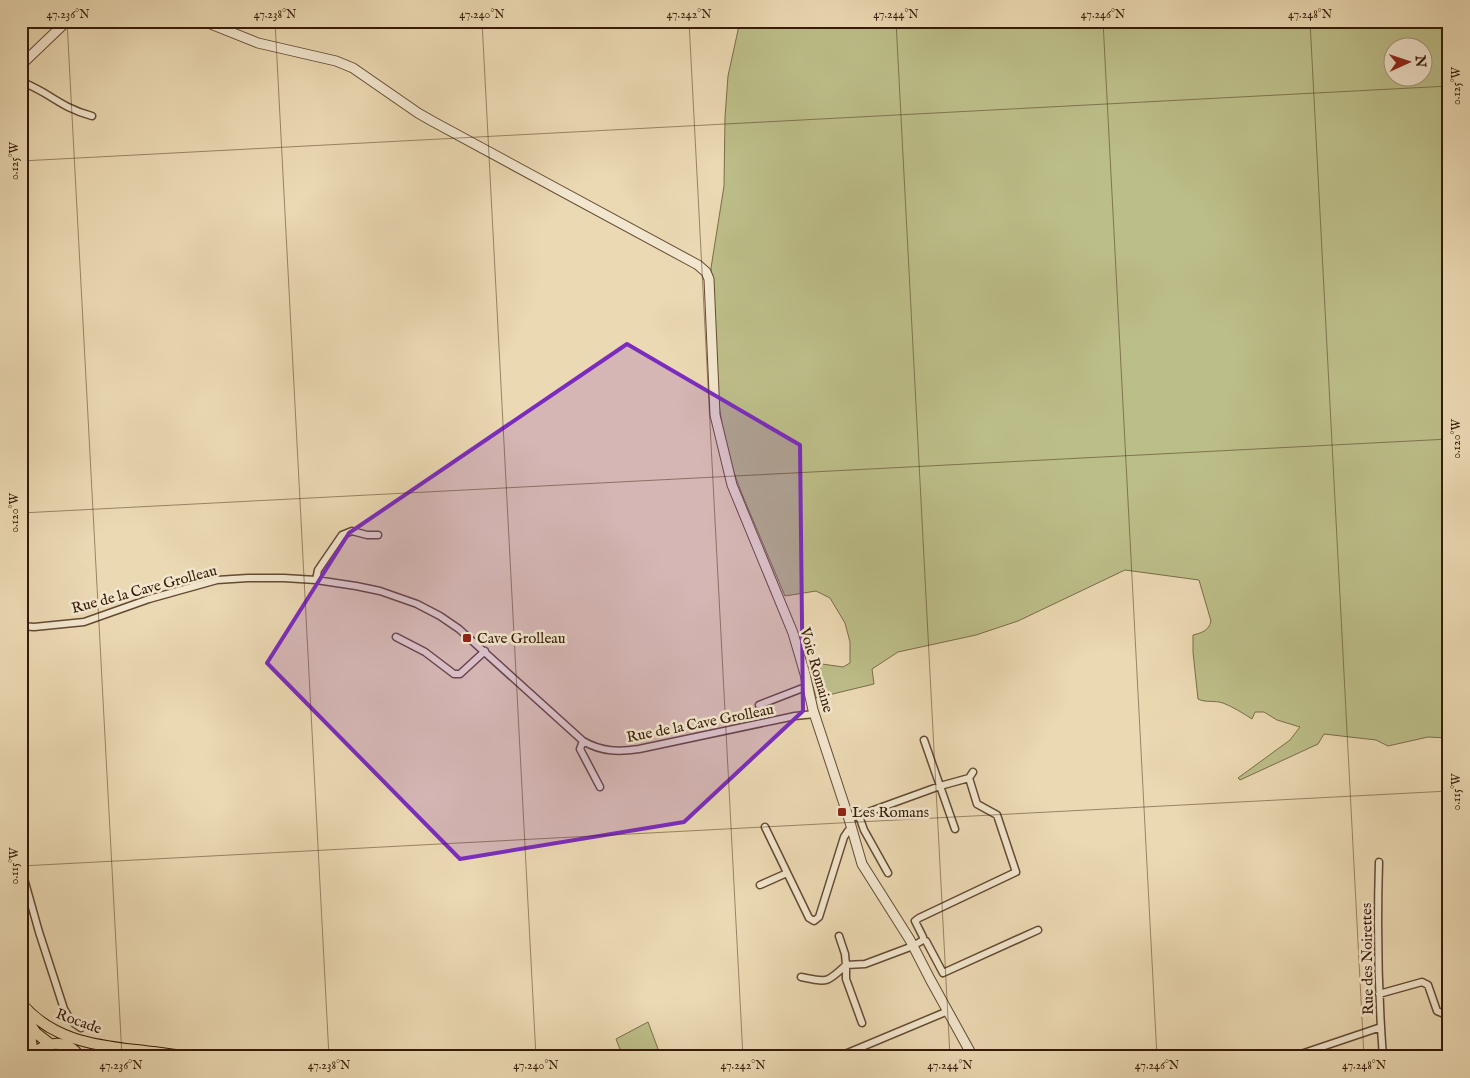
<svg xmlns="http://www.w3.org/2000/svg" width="1470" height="1078" font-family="'IM FELL English',serif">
<rect width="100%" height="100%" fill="#ebd9b3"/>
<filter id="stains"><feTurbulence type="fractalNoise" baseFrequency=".004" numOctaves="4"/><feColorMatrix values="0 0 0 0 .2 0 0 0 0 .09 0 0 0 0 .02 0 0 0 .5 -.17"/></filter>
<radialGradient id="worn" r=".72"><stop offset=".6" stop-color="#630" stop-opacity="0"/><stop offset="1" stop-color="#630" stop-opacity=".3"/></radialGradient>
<path fill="#bcbe89" stroke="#7a6c48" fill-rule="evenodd" d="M740 21H1449V738L1428 737 1388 746 1376 740 1324 734 1318 744 1240 780 1238 778 1290 740 1300 727 1277 720 1264 712H1255L1252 719C1243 713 1233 707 1223 703 1214 700 1206 703 1198 699L1193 652V635C1201 633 1209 631 1211 621L1199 580 1125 570 1018 621 976 635 898 652 872 669 874 684 816 698 808 666 822 664 843 667 850 663V642L845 623 830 598 816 591 785 596 742 494 727 454 717 393 711 268 724 186 725 117 728 76ZM1392 48H1422V78H1392Z
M648 1022 661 1057H623L616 1039Z"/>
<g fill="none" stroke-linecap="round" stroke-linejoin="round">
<defs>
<path id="minor" d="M21 81C29 85 38 89 46 94 62 104 73 111 92 116
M316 580 318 570 342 535 352 531 367 535H378
M21 626 34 627 84 622 149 599 217 580 248 578H284L316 580 356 586 380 591 417 604 440 616 459 629 583 741C602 752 619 752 639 749L795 716 815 714
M396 637 425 652 454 674H460L485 651
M759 705 808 686
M924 740 955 829
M583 741 580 749 600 787
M859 816 864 830 888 873
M849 819 940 786 969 778
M765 827 809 918 814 921 819 917 844 837 848 831 852 828
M1379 862C1377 927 1378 992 1383 1057
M21 868 39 932 64 1009 71 1021 81 1028
M760 885 787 873
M923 940V937L915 921 919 918 1016 872 997 815 977 804 969 778 973 772
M801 977C827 982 826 984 846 965L845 954 839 936
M1379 994 1422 982 1428 985 1437 1011 1444 1014 1449 1013
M862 1023 846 979V965L865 964 913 946 923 940 926 941 943 973 1038 930
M838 1057 948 1011
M1292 1057 1381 1027"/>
<path id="tertiary" d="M203 21 258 43 336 61 353 68 418 113 432 121 698 265 706 272 709 279 715 415 732 485 793 633 805 674 813 710 849 819 862 864 910 940 930 979 973 1057
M21 65 67 21"/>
<path id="primary" d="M21 1003C51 1039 92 1045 136 1050 155 1052 174 1055 193 1057
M21 1012 36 1033 50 1044
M21 1024 31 1041 33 1054
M32 1057C44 1040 67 1039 80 1057"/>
</defs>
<use href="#minor" stroke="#644a32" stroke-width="9"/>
<use href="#tertiary" stroke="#644a32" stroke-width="11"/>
<use href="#primary" stroke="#371b07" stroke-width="12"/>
<use href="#minor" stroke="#f2e6ce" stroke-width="6"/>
<use href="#tertiary" stroke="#f2e6ce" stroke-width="9"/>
<use href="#primary" stroke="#ebd9b3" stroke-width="10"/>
</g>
<path fill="#7b2cbf" fill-opacity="0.2" stroke="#7b2cbf" stroke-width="4" stroke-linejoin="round" d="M627 344 800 445 803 711 684 822 460 859 267 663 349 533Z"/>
<path fill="none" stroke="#371b07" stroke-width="1" stroke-opacity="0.45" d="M67 21 122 1057M275 21 329 1057M482 21 536 1057M689 21 743 1057M896 21 950 1057M1103 21 1157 1057M1310 21 1364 1057M21 161 1449 86M21 513 1449 439M21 866 1449 791"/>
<g fill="#8f2418" stroke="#f2e6ce" stroke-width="2">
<rect x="462" y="633" width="10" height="10" rx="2.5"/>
<rect x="837" y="807" width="10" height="10" rx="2.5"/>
</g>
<g text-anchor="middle" stroke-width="5" stroke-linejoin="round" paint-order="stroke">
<g font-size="15" fill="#371b07" stroke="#f2e6ce">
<text transform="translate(144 589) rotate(-15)" y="5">Rue de la Cave Grolleau</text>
<text transform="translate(817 670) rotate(74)" y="5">Voie Romaine</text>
<text transform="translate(700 723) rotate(-11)" y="5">Rue de la Cave Grolleau</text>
<text transform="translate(1367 959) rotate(-91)" y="5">Rue des Noirettes</text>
<text transform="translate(79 1021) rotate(20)" y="5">Rocade</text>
</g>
<g font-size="15" fill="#371b07" stroke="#f2e6ce" text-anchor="start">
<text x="477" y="643">Cave Grolleau</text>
<text x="852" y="817">Les Romans</text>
</g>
</g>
<rect width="1470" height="1078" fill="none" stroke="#ebd9b3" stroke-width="55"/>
<g transform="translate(1408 62) rotate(87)"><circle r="24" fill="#f2e6ce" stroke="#a7957e"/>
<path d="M0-4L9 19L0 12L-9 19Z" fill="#8f2418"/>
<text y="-8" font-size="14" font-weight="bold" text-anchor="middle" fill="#371b07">N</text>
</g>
<rect x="28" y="28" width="1414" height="1022" fill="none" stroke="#371b07" stroke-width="2"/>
<g font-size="12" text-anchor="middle" fill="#371b07">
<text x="68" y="18">47.236°N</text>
<text x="275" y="18">47.238°N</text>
<text x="482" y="18">47.240°N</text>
<text x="689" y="18">47.242°N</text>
<text x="896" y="18">47.244°N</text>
<text x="1103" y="18">47.246°N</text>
<text x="1310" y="18">47.248°N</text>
<text transform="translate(1456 86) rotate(-90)" y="4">0.125°W</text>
<text transform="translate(14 161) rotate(-90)" y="4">0.125°W</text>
<text transform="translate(1456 439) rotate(-90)" y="4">0.120°W</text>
<text transform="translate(14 513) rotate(-90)" y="4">0.120°W</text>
<text transform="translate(1456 792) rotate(-90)" y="4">0.115°W</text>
<text transform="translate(14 866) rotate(-90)" y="4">0.115°W</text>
<text x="121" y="1069">47.236°N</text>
<text x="329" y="1069">47.238°N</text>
<text x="536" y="1069">47.240°N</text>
<text x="743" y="1069">47.242°N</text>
<text x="950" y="1069">47.244°N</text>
<text x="1157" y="1069">47.246°N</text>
<text x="1364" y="1069">47.248°N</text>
</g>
<rect width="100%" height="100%" filter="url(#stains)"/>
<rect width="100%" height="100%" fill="url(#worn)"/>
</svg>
